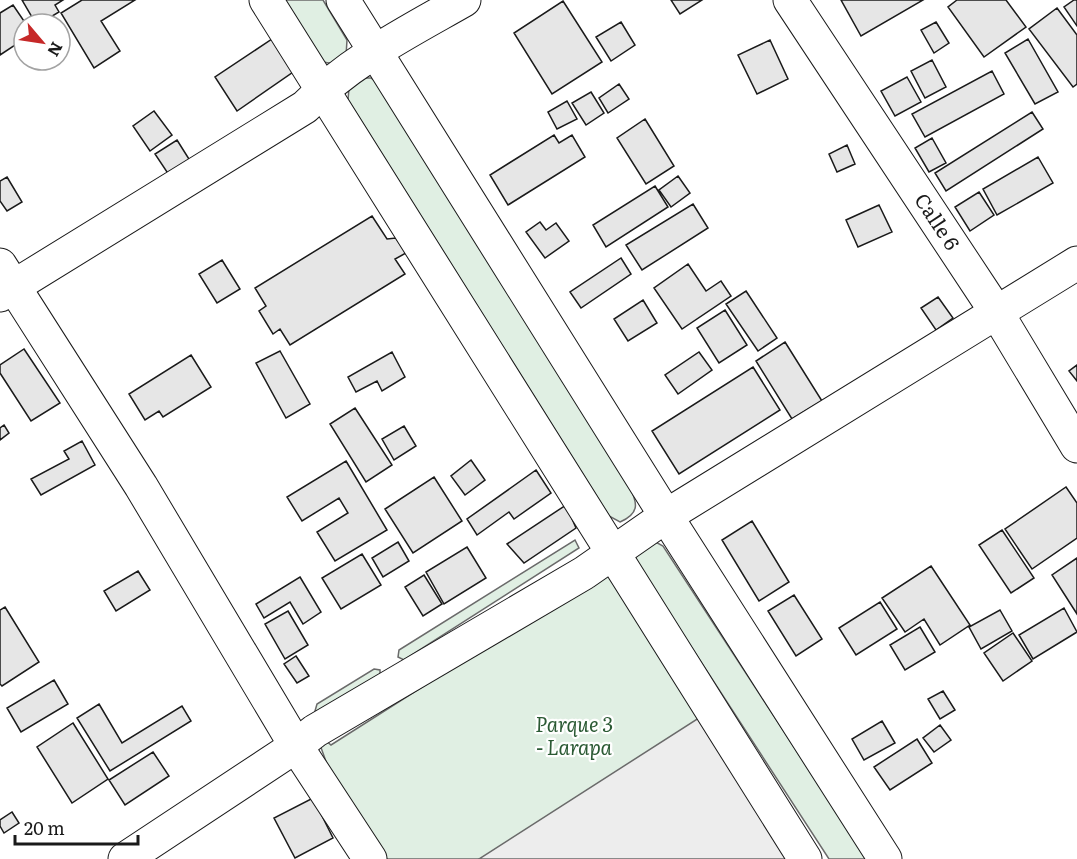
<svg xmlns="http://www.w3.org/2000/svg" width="1077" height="859" font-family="Literata,serif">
<rect width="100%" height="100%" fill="#fff"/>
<path fill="#e0efe3" stroke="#6a6a6a" stroke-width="1.5" d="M280 0H323L347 40 346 56C339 61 333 65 324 62 309 56 289 15 280 0Z
M362 78H371L380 85 629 485C637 502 641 513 620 522L609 516 348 100 349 88Z
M575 540 579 548 404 660 398 657 399 650Z
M652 540 663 546 867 859H829L636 562 635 552Z
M614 565 799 859H387L328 767 315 731 331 745Z
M374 669 380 670V677L321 713 315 711 317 704Z"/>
<path fill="#ededed" stroke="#6a6a6a" stroke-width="1.5" d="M705 714 799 859H479Z"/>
<path fill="#e6e6e6" stroke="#1a1a1a" stroke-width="1.5" d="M22 0H63L55 5 59 12 39 24H36Z
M82 0H135L101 21 120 51 94 68 61 13Z
M671 0H702L680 14Z
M841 0H923L861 36Z
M957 0H1006L1026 27 984 57 948 7Z
M1074 0H1077V26L1064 7Z
M563 1 602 62 552 94 514 33Z
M13 5 26 24H24V39L0 55V13Z
M1057 8 1077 35V84L1073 87 1029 29Z
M621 22 635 45 611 61 596 37Z
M936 22 949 43 934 53 921 30Z
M275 37 296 70 237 111 215 77Z
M1028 39 1058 92 1035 104 1005 53Z
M770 40 788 79 757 94 738 55Z
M932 60 946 87 925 98 911 71Z
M992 71 1004 94 925 137 912 114Z
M907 77 921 102 895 116 881 91Z
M619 84 629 99 608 113 599 98Z
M591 92 604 113 586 125 572 103Z
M567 101 577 119 557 129 548 112Z
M154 111 172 135 150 151 133 126Z
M1032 112 1043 129 946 191 935 173Z
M645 119 674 166 646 184 617 138Z
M554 135 559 143 572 135 585 157 508 205 490 175Z
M932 138 946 163 929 172 915 148Z
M177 140 194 167 173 181 155 154Z
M847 145 855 164 837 172 829 154Z
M1038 157 1053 183 997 215 983 189Z
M678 176 690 193 671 207 659 190Z
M7 177 22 202 7 211 0 201V181Z
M655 186 668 207 606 247 593 225Z
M979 192 994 215 970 231 955 207Z
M693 204 708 228 642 270 626 245Z
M879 205 892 232 858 247 846 220Z
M372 216 387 239 396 238 406 253 395 259 405 274 290 345 280 329 273 334 259 311 266 306 255 288Z
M540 222 546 230 556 223 569 241 545 258 526 232Z
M621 258 631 274 581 308 570 292Z
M222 260 240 289 217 303 199 274Z
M688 264 706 291 721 281 731 296 682 329 654 288Z
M746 291 777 338 758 351 726 304Z
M938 297 953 318 936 330 921 308Z
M643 300 657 323 628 341 614 319Z
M725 310 747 345 719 363 697 328Z
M785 342 822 401 792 419 756 361Z
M24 349 60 403 31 421 0 373V365Z
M280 351 310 404 286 418 256 363Z
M392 352 405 377 382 391 377 381 356 392 348 377Z
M699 352 712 370 678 394 665 375Z
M191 355 211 387 163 417 159 411 145 420 129 394Z
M1077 365V381L1069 371Z
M753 367 780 410 679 474 652 431Z
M355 408 392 465 366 482 330 424Z
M4 425 9 433 0 440V428Z
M404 426 416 446 394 460 382 439Z
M82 441 95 465 41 495 31 479 69 459 64 451Z
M471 460 485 480 465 495 451 476Z
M346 461 387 530 335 561 317 532 348 513 339 498 302 521 287 497Z
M536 470 551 493 514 519 509 512 477 535 467 519Z
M434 477 462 521 413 553 385 509Z
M1066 487 1077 503V538L1032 569 1005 529Z
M566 505 576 528 524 563 507 544Z
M752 521 789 582 759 601 722 540Z
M1002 530 1034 578 1011 593 979 545Z
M398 542 409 561 383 577 372 558Z
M467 547 486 578 444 604 426 572Z
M362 554 381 585 341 609 322 578Z
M1077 558V614L1052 575Z
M931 566 970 625 940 645 924 619 905 632 882 598Z
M138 571 150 590 116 611 104 591Z
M424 575 442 604 423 616 405 587Z
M300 577 321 612 303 624 290 602 264 618 256 604Z
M794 595 822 639 796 656 768 611Z
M880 602 897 629 856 655 839 628Z
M5 607 39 662 2 686 0 684V610Z
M1064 608 1077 632 1033 659 1019 635Z
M1000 610 1012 631 981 649 969 627Z
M288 611 308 645 285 659 265 624Z
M920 627 935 652 905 670 890 645Z
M1013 633 1032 661 1003 681 984 653Z
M296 656 309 676 297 683 284 664Z
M54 680 68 704 21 732 7 708Z
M943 691 955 710 940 719 928 699Z
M99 704 122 743 182 706 191 721 110 771 77 718Z
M882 721 895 743 864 760 852 739Z
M73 723 108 779 72 803 37 747Z
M940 725 951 740 934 752 923 738Z
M917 739 932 763 890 790 874 767Z
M153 752 169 776 125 805 109 780Z
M313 798 333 838 295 858 274 818Z
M12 812 19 823 4 833 0 826V820Z"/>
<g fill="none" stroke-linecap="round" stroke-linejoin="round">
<defs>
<g id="street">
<path d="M266 0 805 859"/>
<path d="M343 0 666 516 885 859"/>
<path id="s1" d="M790 0 997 313 1077 446"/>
<path d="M0 265 141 486 296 746 370 859"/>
<path d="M0 295 305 107C350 61 408 32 464 0"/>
<path d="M125 859 296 746 315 731 584 573 666 516 1077 263"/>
</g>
</defs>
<use href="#street" stroke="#1a1a1a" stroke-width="35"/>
<use href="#street" stroke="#fff" stroke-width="33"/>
</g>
<g text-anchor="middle" stroke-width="4.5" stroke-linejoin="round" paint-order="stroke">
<g font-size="20" fill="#1a1a1a" stroke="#fff">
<text dy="7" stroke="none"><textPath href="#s1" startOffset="266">Calle 6</textPath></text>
</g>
<g font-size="20" font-style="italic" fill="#2b5a34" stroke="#fff">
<text x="574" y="732">Parque 3<tspan x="574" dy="23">- Larapa</tspan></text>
</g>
</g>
<g transform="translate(42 42) rotate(119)"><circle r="28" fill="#ffffff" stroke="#a3a3a3" stroke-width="1.5"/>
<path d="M0-4.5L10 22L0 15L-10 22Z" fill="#c62828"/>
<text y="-9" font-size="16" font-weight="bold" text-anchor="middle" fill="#1a1a1a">N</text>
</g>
<path d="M15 835v9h123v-9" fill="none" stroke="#1a1a1a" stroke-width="3"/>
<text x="24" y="835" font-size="18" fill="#1a1a1a" stroke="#ffffff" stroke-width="4.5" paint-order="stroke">20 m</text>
</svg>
